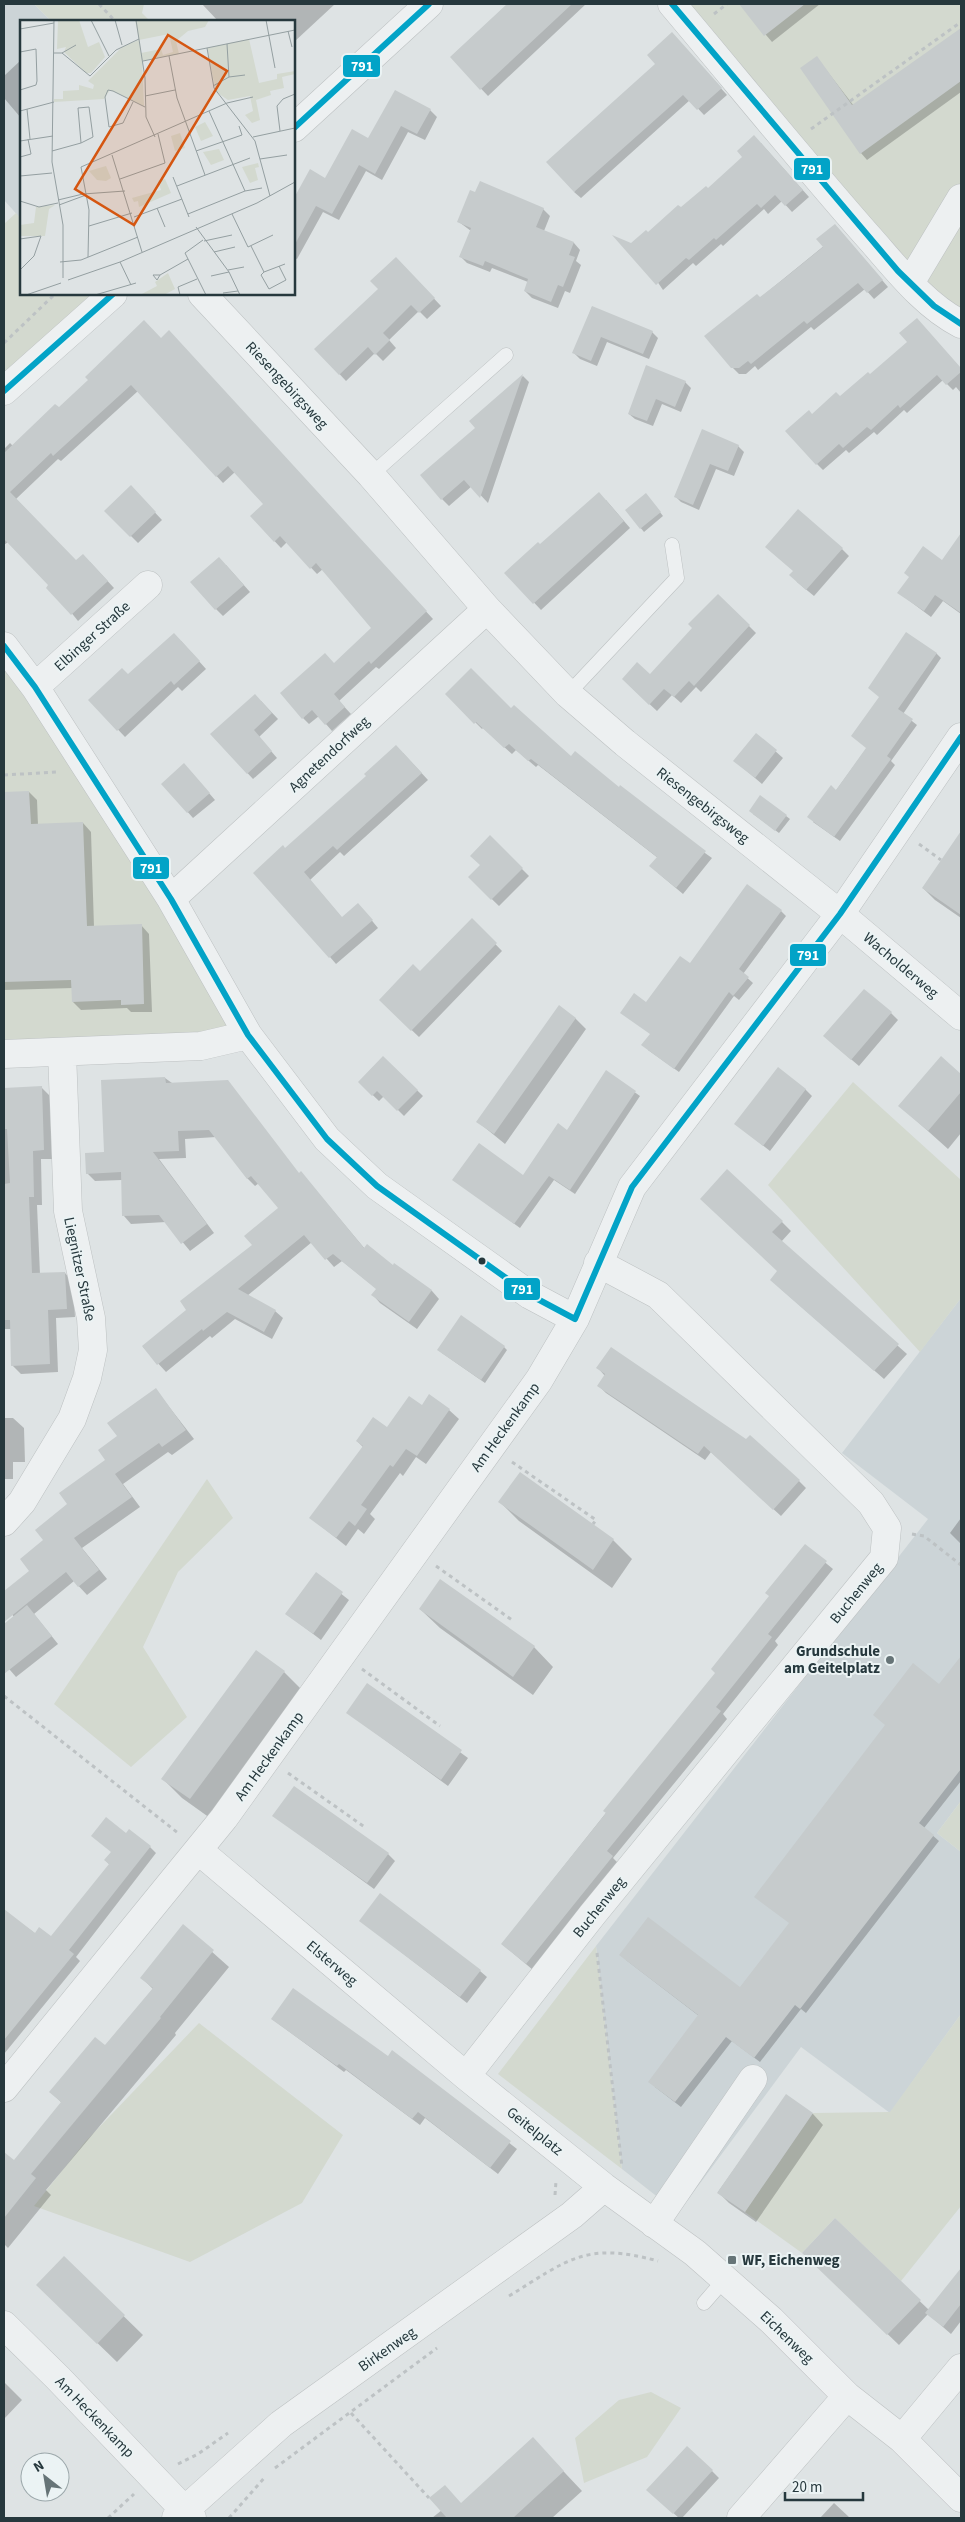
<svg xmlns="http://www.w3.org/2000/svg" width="965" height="2522" font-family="'Source Sans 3',sans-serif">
<rect width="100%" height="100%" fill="#dee3e4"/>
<path fill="#ccd4d7" d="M4 4H34L51 21H21V219L4 200Z
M961 1298V1801L937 1833 961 1852V2014L890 2113 801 2047 678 2213 622 2169 596 1946 928 1519 842 1453Z"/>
<path fill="#d3d9cf" d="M34 4H144L142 13 150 21H51Z
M672 4H961V324Z
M16 213 21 219V294H110L4 390V224Z
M4 655 86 775 231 1028 186 1043 4 1054Z
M853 1082 961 1180V1298L920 1352 768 1185Z
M207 1479 233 1518 178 1572 143 1647 187 1717 131 1767 54 1704Z
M961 1801V1852L937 1833Z
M596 1946 622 2169 498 2074Z
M961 2014V2206L901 2281 835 2218 802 2253 745 2212 813 2113 890 2112Z
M199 2023 343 2135 302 2203 190 2262 34 2206 85 2142Z
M651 2392 681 2408 647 2457 584 2483 575 2438 619 2400Z"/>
<path fill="#0003" d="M202 4H335L294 42V21H218Z
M508 4H586L488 96 451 57Z
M740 4H820L772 42Z
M961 29V92L867 160 861 153 817 58 854 106Z
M678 40 727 95 704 115 690 100 581 198 574 192 657 64Z
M21 60V118L4 98V76Z
M430 110 437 117 425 140 408 132 382 180 366 171 339 220 323 212 297 259 294 258V201L310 171 326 180 369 140Z
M761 143 809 197 792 212 782 201 768 214 764 209 723 246 721 244 696 266 693 263 663 290 632 244 708 190Z
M543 209 550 216 544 231 574 243 580 250 576 261 581 265 570 293 565 291 558 308 532 298 525 291 528 282 492 268 490 272 467 263 460 256 471 231 459 222Z
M841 232 888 287 874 299 865 289 814 330 811 327 758 370 755 366 746 374H739L732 367 760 298Z
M396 258 441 306 427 319 419 311 389 340 396 348 383 361 375 353 346 381 316 349 380 289Z
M592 307 652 332 658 338 649 359 607 342 597 366 580 359 574 353Z
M922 325 961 369V393L956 387 953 390 943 380 907 413 904 410 877 435 874 432 849 453 846 450 823 470 817 464 812 416 870 376 908 342Z
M175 338 433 619 379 669 376 667 339 701 351 714 332 731 319 716 309 724 303 718 334 664 373 628 323 569 317 574 287 542 281 548 251 516 265 504 235 472 223 483 138 391 61 461 58 459 16 499 76 562H90L114 588 78 621 50 586 8 542 4 545V449L10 443 13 446 59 409 161 339Z
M523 376 529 382 488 503 472 486 449 506 442 499 477 428 471 421Z
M685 382 691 388 681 412 662 404 653 426 635 419 629 414Z
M703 431 738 446 744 452 734 476 716 469 699 510 681 502 675 496Z
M131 487 162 520 138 543 106 511Z
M649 498 663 516 644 532 626 510Z
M606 500 630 528 541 610 506 573 540 546Z
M961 535V614L943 601 931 617 899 593 910 577 943 562Z
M842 549 849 556 814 596 797 582 794 571Z
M226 565 250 592 223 616 216 609Z
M718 595 756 633 701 692 696 687 681 703 672 695 657 711 630 686 650 676 694 628Z
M181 641 206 669 182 691 178 687 125 737 90 700Z
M936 653 941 658 903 714 917 725 891 761 895 765 840 841 813 822Z
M447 694 511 710 571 758 712 858 683 894 658 873V858L538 765 536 767 516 750 512 754 483 728 482 729Z
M261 701 278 719 259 737 277 758 253 779 212 735Z
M756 734 783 758 762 784 735 761Z
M403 753 428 780 344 856 340 852 310 880 342 918 364 911 378 928 336 964 330 957 285 849Z
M190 771 215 800 193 818 163 784Z
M4 787V793L29 792 37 800 38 825 83 823 91 832 94 927 141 925 149 934 152 1012H131L127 1008 81 1010 73 1002V988L4 990V938H10L8 842 4 843Z
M761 797 790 819 779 833 753 814Z
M961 833V918L935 900 923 888Z
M490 837 529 876 499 906 469 877 481 865Z
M781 911 786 916 743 974 753 983 739 1000 734 996 679 1072 648 1050 651 1034 647 1004 690 965Z
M472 920 502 951 419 1037 380 1000 420 972Z
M891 1013 898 1020 859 1066 832 1043Z
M575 1018 586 1029 505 1144 478 1122Z
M383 1057 423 1096 404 1116 384 1096 379 1101 359 1082Z
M941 1058 961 1075V1133L948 1149 900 1106Z
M606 1072 640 1096 575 1194 554 1180 520 1228 454 1180 523 1177 567 1131Z
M165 1078 308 1181 365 1249 393 1267 395 1265 432 1291 439 1299 417 1329 380 1303 373 1295 377 1289 342 1261 334 1267 312 1242 247 1296 275 1311 283 1318 272 1339 235 1319 212 1338 210 1336 166 1372 143 1347 188 1310 253 1245 279 1208 259 1183 255 1186 247 1178 216 1137 185 1139 186 1158 159 1159 214 1233 190 1251 166 1222 131 1224 124 1216 122 1180 95 1181 87 1173Z
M41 1087 50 1096 52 1159H41L42 1205H37L40 1274 65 1273 73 1282 75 1317 56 1318 58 1372 21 1374 12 1365 11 1329H4V1089Z
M805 1089 812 1096 770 1151 736 1124Z
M711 1208 782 1222 791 1231 781 1242 907 1354 884 1379 781 1289 779 1271Z
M504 1347 507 1350 485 1383 442 1353Z
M598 1368 799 1481 806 1488 781 1516 711 1452 705 1460 606 1393 599 1386 605 1376Z
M156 1390 194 1439 172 1455 168 1452 123 1484 140 1507 82 1548 107 1579 87 1595 74 1581 34 1614 58 1644 16 1677 4 1663V1625L14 1617 4 1604V1593L31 1571 45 1540 69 1505 107 1461 118 1436Z
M422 1407 449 1410 459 1419 426 1464 416 1457 403 1476 400 1473 370 1514 375 1519 364 1534 358 1529 346 1546 311 1518 363 1447 357 1441 387 1429Z
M4 1418H13L24 1428 25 1462H13V1479H4Z
M520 1474 613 1540 632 1559 612 1588 519 1521 500 1502Z
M961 1518V1544L950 1533Z
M805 1546 833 1569 775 1641 778 1645 723 1714 727 1719 613 1858 619 1864 533 1970 502 1944 717 1673Z
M316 1574 349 1600 321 1640 287 1614Z
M441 1581 534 1647 553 1667 533 1695 440 1628 420 1609Z
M951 1671 961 1679V1781L924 1828 939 1841 806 2013 801 2009 760 2062 732 2041 681 2107 655 2087 699 2016 626 1960 740 1988 790 1924 887 1726 940 1686Z
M284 1672 303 1691 210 1818 182 1798 163 1779Z
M368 1685 468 1758 448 1786 348 1713Z
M274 1816 388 1854 395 1861 374 1889Z
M126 1834 150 1847 156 1853 76 1957 80 1961 4 2054V1911L36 1934 51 1938 110 1865 105 1860Z
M361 1921 480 1971 487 1977 467 2003Z
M183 1926 229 1967 175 2033 176 2035 46 2190 51 2195 8 2248 4 2244V2159L7 2156 14 2162 62 2103 51 2092 106 2047 153 1989 142 1978Z
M272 2019 388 2058 392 2052 517 2149 498 2174 425 2118 420 2125 346 2070 344 2072Z
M786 2096 813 2114 823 2125 756 2222 729 2203 718 2192Z
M835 2220 929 2310 961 2270V2321L951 2334 928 2314 899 2345 803 2253Z
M64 2258 143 2335 117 2362 57 2304Z
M4 2382 22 2400 4 2419Z
M533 2439 582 2491 552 2518H432L442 2510 462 2504Z
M712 2471 719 2478 682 2518H679L655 2497Z
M834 2503 849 2517 848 2518H820Z"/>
<path fill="#c6cbcc" d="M507 4H572L480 90 450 57Z
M739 4H805L764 36Z
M961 28V81L860 154 800 68 817 56 852 105Z
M672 32 722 88 697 110 683 95 574 192 546 162 655 64 647 55Z
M395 90 431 109 417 134 401 126 375 174 359 165 332 214 316 206 294 246V198L310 169 325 178 352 129 368 138Z
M754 135 803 190 785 206 775 195 761 208 757 204 716 240 714 238 689 260 686 258 656 285 612 235 631 243 646 230 648 232 678 205 681 207 706 186 708 188 742 157 737 151Z
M480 181 544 208 536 227 574 242 569 255 575 257 563 287 558 285 551 302 524 291 528 279 485 261 483 266 459 257 471 228 457 222 470 190 475 192Z
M835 224 883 280 867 293 858 283 807 324 804 321 751 364 748 361 739 368H731L704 336 757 294 760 297 786 277 823 247 816 239Z
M396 257 435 298 419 313 411 305 383 333 390 340 375 355 368 347 339 375 314 349 378 289 370 281Z
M592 306 653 331 643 354 601 337 591 361 572 353Z
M917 318 961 368V372L946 385 937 375 900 408 898 405 871 430 867 427 843 448 839 444 816 465 785 431 809 410 812 414 836 392 840 396 868 372 870 374 907 342 899 333Z
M144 320 161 338 169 330 427 611 371 664 369 661 334 694 345 707 325 725 312 710 302 719 280 693 325 653 334 663 371 628 316 563 310 569 280 536 274 542 250 516 263 504 228 466 216 477 131 385 53 456 51 453 10 492 76 560 83 554 108 581 71 615 46 588 48 585 4 539V453L55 404 59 407 88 380 85 377Z
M646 365 686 381 675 407 656 399 647 421 628 414Z
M523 374 480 498 464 480 441 500 420 475 475 428 469 421Z
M702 429 739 445 728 471 710 464 693 505 674 497Z
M131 485 156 512 130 537 104 511Z
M599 492 624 521 533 604 504 573 538 542 540 544Z
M646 493 661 512 640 529 625 510Z
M798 509 843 548 806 590 789 575 793 571 765 547Z
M961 533V613L935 595 924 611 897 593 909 577 904 573 923 546 942 560Z
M219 557 244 585 215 610 190 582Z
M718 594 750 625 694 686 689 681 674 697 664 689 649 705 622 679 637 662 650 674 692 628 688 624Z
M906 632 937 653 898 709 913 719 887 756 891 759 834 837 807 817 831 785 836 790 866 748 851 736 879 697 868 688Z
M174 633 200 661 174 685 171 681 117 731 88 700 122 668 128 674Z
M471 668 511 708 514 705 571 756 575 751 619 787 620 785 706 851 676 888 649 866 657 857 531 759 528 761 509 744 504 748 476 722 474 724 445 694Z
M255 694 272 713 254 730 272 751 247 774 210 734Z
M756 733 777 750 755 778 733 761Z
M396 745 422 773 337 850 333 846 304 872 342 917 358 903 373 920 329 958 253 873 283 845 285 848 366 776 364 774Z
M184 763 210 793 187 813 161 784Z
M29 791 31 824 83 822 87 926 142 924 144 1004 121 1005V1000L72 1002 71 980 4 982V792Z
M760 795 787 815 775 831 749 811Z
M961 831V915L922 888Z
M490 835 523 868 491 900 468 877 480 865 470 856Z
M747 884 782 910 739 969 749 977 733 996 729 992 674 1069 641 1045 650 1034 620 1013 634 993 646 1002 680 956 690 963Z
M472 918 497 943 411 1031 379 1000 413 964 420 971Z
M864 989 892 1012 851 1060 823 1036Z
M559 1005 576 1018 494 1134 476 1122Z
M383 1056 418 1090 397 1111 377 1091 372 1096 358 1082Z
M941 1056 961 1074V1092L928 1131 898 1106Z
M778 1067 806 1089 763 1146 734 1124Z
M606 1070 636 1091 570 1190 549 1176 514 1224 452 1180 479 1143 523 1175 558 1123 567 1130Z
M165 1077 166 1083 228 1080 299 1173 301 1171 364 1248 367 1244 393 1265 394 1263 432 1290 409 1322 371 1295 376 1289 333 1254 325 1260 304 1235 238 1289 276 1310 264 1332 227 1312 203 1331 202 1329 157 1365 142 1346 186 1310 180 1301 252 1245 244 1236 278 1208 251 1176 247 1179 209 1130 178 1131 179 1151 153 1152 207 1224 181 1244 159 1215 122 1216 121 1172 86 1174 85 1153 104 1152 101 1080Z
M42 1086 44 1150 33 1151 34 1197H29L32 1273 65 1272 67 1309 48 1310 50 1364 11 1366 10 1320H4V1184L10 1183 7 1129H4V1088Z
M727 1169 783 1221 772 1232 899 1344 874 1371 770 1280 777 1271 700 1199Z
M461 1315 505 1346 481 1380 437 1350Z
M611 1347 746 1439 750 1435 800 1480 773 1510 704 1446 698 1454 597 1386 605 1374 596 1368Z
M156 1388 186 1430 162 1447 159 1443 115 1474 132 1497 74 1538 99 1570 78 1587 66 1572 4 1622V1591L29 1571 20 1559 43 1540 35 1530 67 1504 59 1493 105 1460 98 1450 117 1436 107 1423Z
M429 1394 450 1409 417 1456 406 1449 393 1467 390 1465 361 1505 367 1509 355 1526 349 1521 336 1538 309 1518 363 1446 356 1441 373 1417 387 1427 409 1396 422 1405Z
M520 1472 614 1539 593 1570 498 1502Z
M805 1544 827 1561 768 1634 772 1637 716 1707 721 1711 607 1851 613 1856 526 1964 501 1944 606 1813 603 1811 715 1673 711 1669 769 1596 765 1593Z
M316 1572 343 1592 313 1634 285 1614Z
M440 1579 535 1646 513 1677 419 1609Z
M27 1605 52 1636 4 1674V1624Z
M256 1650 285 1671 190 1799 161 1779Z
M961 1656V1769L919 1823 934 1835 800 2009 795 2005 754 2058 726 2037 675 2102 648 2082 698 2015 619 1955 648 1917 740 1987 789 1923 754 1897 885 1725 873 1715 913 1663 939 1684Z
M367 1683 462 1750 441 1780 346 1713Z
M294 1786 389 1853 367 1883 272 1816Z
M106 1817 126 1833 129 1829 151 1846 69 1950 74 1954 4 2040V1909L35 1933 39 1927 51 1936 109 1864 104 1860 111 1852 91 1836Z
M380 1893 481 1970 460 1997 359 1921Z
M183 1924 214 1950 160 2017 161 2018 31 2174 36 2178 4 2218V2152L14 2160 61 2102 49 2092 95 2037 105 2045 153 1988 140 1978Z
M293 1988 388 2056 392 2050 511 2141 490 2168 418 2112 412 2119 339 2064 337 2066 271 2019Z
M786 2094 813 2113 745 2212 717 2193Z
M835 2218 921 2300 887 2335 802 2253Z
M64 2256 125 2315 97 2344 36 2285Z
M961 2268V2304L943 2327 925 2313Z
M533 2437 564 2471 513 2518H444L446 2517 429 2498 445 2485 461 2503Z
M687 2446 713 2470 673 2514 646 2490Z"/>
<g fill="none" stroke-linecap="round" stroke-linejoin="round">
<defs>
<path id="service" d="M371 475 506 355
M568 694 677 578 672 545
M704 2303 724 2280"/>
<path id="minor" d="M672 4C736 80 799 158 865 233 894 265 922 304 961 324
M294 128 429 4
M910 283 961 198
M202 294 371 475 487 609 568 694 625 743 840 914 961 1016
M4 391 113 294
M4 646 35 687 171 899 248 1035 327 1139 377 1186 530 1295 575 1319
M35 687 148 585
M171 899 487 609
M4 1054 201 1046 248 1035
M4 1522 22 1502 72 1419 87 1378 93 1350 91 1318 68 1211 62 1052
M198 1850 466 2076 604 2187 695 2253 771 2320 847 2396 902 2439 961 2498
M466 2076 592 1915 884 1558 887 1528 871 1503 658 1295 598 1263
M4 2088 224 1818 539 1380 575 1319 632 1187 840 914 961 737
M654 2224 753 2079
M4 2325 58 2378 192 2518
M902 2439 961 2368
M176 2518 281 2424 572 2215 604 2187
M741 2518 847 2396"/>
</defs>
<use href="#service" stroke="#bdc1c2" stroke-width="15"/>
<use href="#minor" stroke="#bdc1c2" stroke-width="29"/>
<path stroke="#bdc2c4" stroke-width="3" stroke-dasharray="4 4" stroke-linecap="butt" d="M99 4 115 21
M714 14 727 4
M811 129 961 22
M4 343 55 294
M4 775 58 772
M919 844 941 860
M512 1462 596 1520 593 1524
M912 1534 924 1536 961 1565
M436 1566 512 1620
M362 1669 440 1726
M4 1696 178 1833
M288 1773 366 1828
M597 1953 622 2167
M555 2195 556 2181
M509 2296C568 2260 585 2241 658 2261
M351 2413 429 2498
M178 2464 198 2454 228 2433
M275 2468 437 2348
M108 2518 134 2494
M229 2518 265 2477"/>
<use href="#service" stroke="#edf0f1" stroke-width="14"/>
<use href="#minor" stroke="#edf0f1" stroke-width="28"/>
<defs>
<path id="bus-1" d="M672 4 898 271 934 306 961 324
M294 128 429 4
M4 391 113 294
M4 646 35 687 171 899 248 1035 327 1139 377 1186 530 1295 575 1319 632 1187 840 914 961 737"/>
</defs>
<use href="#bus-1" stroke="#ebf3f4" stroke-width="10"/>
<use href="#bus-1" stroke="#02a3c7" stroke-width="6"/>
</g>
<circle fill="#26383d" stroke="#ebf3f4" stroke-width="2" cx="482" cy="1261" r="4.5"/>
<g fill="#667477" stroke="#ebf3f4" stroke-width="2">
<circle cx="890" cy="1660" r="5"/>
<rect x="727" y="2255" width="10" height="10" rx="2.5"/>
</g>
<g text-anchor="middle" stroke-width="4" stroke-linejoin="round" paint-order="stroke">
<g font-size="15" fill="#26383d" stroke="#ebf3f4">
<text transform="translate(287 385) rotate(47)" y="5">Riesengebirgsweg</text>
<text transform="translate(92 636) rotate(-42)" y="5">Elbinger Straße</text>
<text transform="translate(329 754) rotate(-43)" y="5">Agnetendorfweg</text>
<text transform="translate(703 805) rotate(38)" y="5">Riesengebirgsweg</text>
<text transform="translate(901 965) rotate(40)" y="5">Wacholderweg</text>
<text transform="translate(80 1269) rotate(78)" y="5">Liegnitzer Straße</text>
<text transform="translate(505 1427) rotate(-54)" y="5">Am Heckenkamp</text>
<text transform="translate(856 1593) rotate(-51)" y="5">Buchenweg</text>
<text transform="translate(269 1756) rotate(-54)" y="5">Am Heckenkamp</text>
<text transform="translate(599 1907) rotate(-51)" y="5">Buchenweg</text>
<text transform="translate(332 1963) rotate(40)" y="5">Elsterweg</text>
<text transform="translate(535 2131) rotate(39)" y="5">Geitelplatz</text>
<text transform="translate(787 2337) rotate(44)" y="5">Eichenweg</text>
<text transform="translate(387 2349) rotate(-35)" y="5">Birkenweg</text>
<text transform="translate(95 2417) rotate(46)" y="5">Am Heckenkamp</text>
</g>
<g font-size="15" font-weight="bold" fill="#26383d" stroke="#ebf3f4" text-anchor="end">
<text x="880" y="1656">Grundschule<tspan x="880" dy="17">am Geitelplatz</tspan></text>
<text x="742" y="2265" text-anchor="start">WF, Eichenweg</text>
</g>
</g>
<g transform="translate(20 20)">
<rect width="275" height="275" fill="#dee3e4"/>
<path d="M38 0H59L68 27 79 22 85 37 71 53H66L44 32 46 27 37 29ZM115 0H189L185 7 168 11 156 21 159 34 122 41 124 86 90 70 84 79 34 82V79H43V71L59 70V65L73 69 74 65 68 61 102 27 119 20ZM149 14 153 32 143 35 141 29 121 33 119 20ZM229 19 239 63 257 59V54L275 51V54L262 57 264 68 250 71 251 75 236 80 240 100 232 103 225 95 233 91 230 76 208 80 196 72 187 28ZM185 102 193 116 181 121 175 107ZM160 113 165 128 155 131 151 116ZM199 129 204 140 191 145 183 132ZM238 143 239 147 235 148 238 160 230 163 222 147ZM86 146 91 158 86 161 77 160 69 151ZM145 159 151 173 119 187 118 181 114 182 112 178 141 170 138 161ZM35 185 29 189 25 216H0V205L14 203 16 187ZM148 253 155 269 144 275H120L137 266 135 262Z" fill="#d3d9cf" fill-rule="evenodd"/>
<path fill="none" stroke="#949fa1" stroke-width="1" d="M34 0 32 142 43 205V258M71 0 89 36M95 0 102 25M116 0 125 58 126 97 135 117M246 0 255 48M0 9 34 3M268 11 272 27M207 24 209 57M187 28 194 68 235 121 250 176M0 32 16 29 17 61 16 65 0 70M34 33H42L70 56 96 30 119 19M42 33 56 25M149 36 157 78 185 155M123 41 275 10M193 66 209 57 225 55M125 76 155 70M113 82 103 103 89 107 85 77 88 70 93 71 125 87M7 89 10 119M0 91 34 82M189 91 225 171M260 111 257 86 263 79 275 74M233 117 275 108M0 121 33 116M32 131 61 123 58 88 69 87 73 117 61 123M176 131 222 115 219 106M92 135 122 232M0 137 11 134 8 119M240 139 267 135M0 156 32 153M153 157 169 197M100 159 145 143 138 114M157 166 230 138M38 180 63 174 105 171M0 181 19 187 38 183M39 185 66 175M137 188 145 207M168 194 225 171 242 168M212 194 228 227 253 215M114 197 162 179M69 206 112 193M176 207 209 252 220 275M0 219 21 216 14 236 0 250M183 220 165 233 186 275M184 221 212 215M231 226 244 252 265 244M194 232 215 227M68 237 69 190 61 147 207 83 233 77M40 242 61 240 118 217M100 242 111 265M208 250 224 247M244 252 241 255 249 269 266 260 259 246M140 255H133L137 260 140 255 168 239M191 256 209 252M48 260 100 242 237 183 275 162M203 273 218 271M6 275 41 263M75 275 116 263M160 275 158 267 177 259"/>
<path fill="#d55611" fill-opacity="0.15" stroke="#d55611" stroke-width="2.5" d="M148 15 207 51 114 205 55 169Z"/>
<rect width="275" height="275" fill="none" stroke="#26383d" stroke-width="2.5"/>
</g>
<g stroke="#ebf3f4" stroke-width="2">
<rect x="342" y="54" width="39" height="24" rx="5" fill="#02a3c7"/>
<rect x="793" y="157" width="38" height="24" rx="5" fill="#02a3c7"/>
<rect x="132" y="856" width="38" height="24" rx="5" fill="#02a3c7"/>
<rect x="789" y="943" width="38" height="24" rx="5" fill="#02a3c7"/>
<rect x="503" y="1277" width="38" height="24" rx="5" fill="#02a3c7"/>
</g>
<g font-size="14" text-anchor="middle" font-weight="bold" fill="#fff">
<text x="362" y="71">791</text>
<text x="812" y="174">791</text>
<text x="151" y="873">791</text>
<text x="808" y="960">791</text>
<text x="522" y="1294">791</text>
</g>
<rect width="965" height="2522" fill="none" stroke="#26383d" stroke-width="10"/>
<g transform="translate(45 2477) rotate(329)"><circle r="24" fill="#ebf3f4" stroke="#9ca8ab"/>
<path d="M0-4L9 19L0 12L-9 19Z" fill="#667477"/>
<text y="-8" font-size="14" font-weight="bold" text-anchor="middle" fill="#26383d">N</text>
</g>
<path d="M785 2492v8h78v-8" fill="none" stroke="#26383d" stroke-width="2.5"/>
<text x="792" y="2492" font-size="15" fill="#26383d" stroke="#ebf3f4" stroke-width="4" paint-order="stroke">20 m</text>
</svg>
